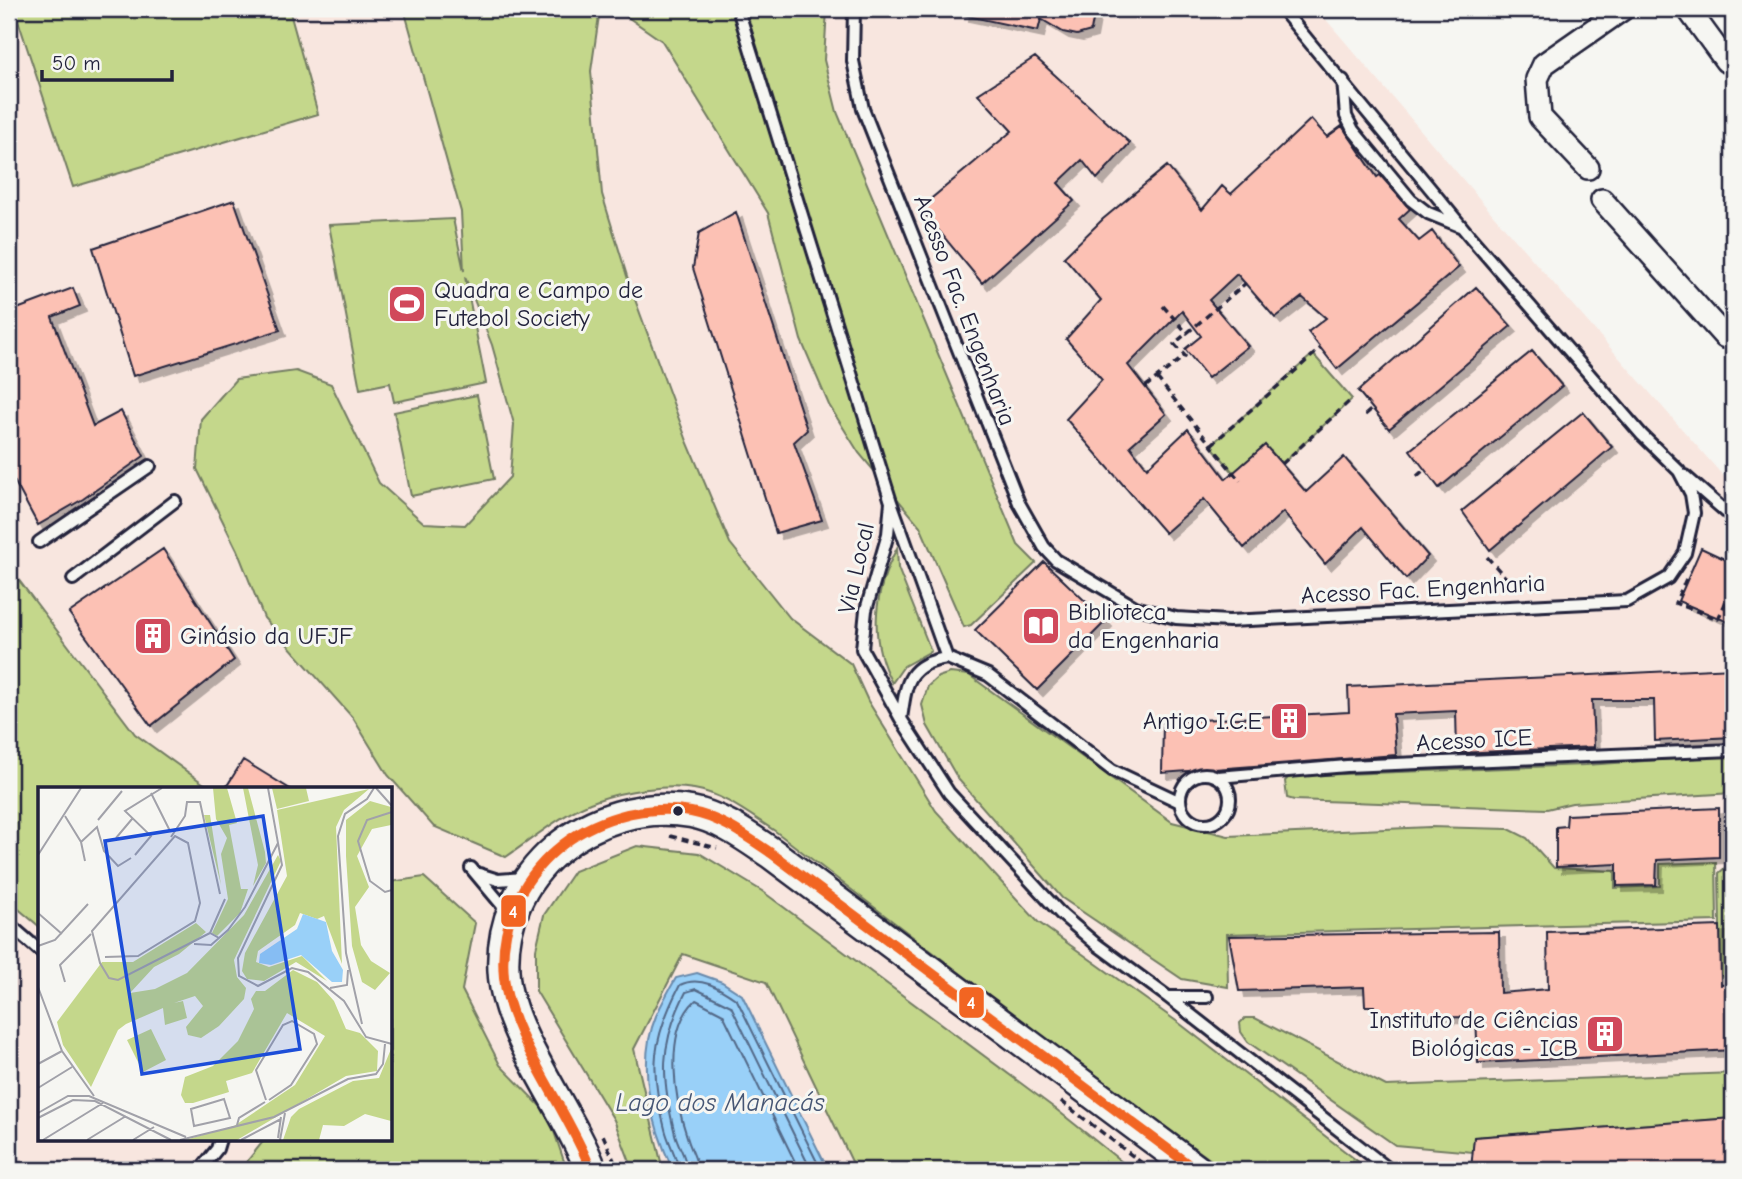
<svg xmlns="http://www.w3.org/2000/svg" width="1742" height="1179" font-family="'Comic Neue',sans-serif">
<defs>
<filter id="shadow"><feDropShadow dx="6" dy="6" stdDeviation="0" flood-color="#0004"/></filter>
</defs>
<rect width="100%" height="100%" fill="#f6f6f2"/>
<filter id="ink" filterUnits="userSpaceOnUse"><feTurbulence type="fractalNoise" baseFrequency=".0143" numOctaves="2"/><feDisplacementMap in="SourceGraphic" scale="14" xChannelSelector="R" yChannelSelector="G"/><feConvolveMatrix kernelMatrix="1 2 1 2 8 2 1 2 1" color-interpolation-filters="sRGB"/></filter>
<g filter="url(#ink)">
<path fill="#f8e6df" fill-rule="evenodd" d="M9 9H1317L1495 217 1733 487V1170H9ZM40 789H390V1139H40Z"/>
<path fill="#c4d78b" stroke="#737c63" stroke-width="2" d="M20 9H289L318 114 73 187 15 11Z
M404 9H600L591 71 602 194 630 286 687 441 730 543 790 618 851 664 868 701 936 811 1038 922 1179 1023 1369 1170H1225L1077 1063 775 831C750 815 724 794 694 789 666 784 624 791 598 800 565 811 534 838 506 857L433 826 388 775 353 718 264 618 237 550 197 469 201 419 236 379 296 371 331 384 379 483 424 523 465 525 510 477 514 424 492 345 465 277 486 383 394 402 390 383 360 389 329 225 453 219 464 271 461 212Z
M616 9H827L824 60 837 112 1018 545 1036 563 971 625 964 627 920 526 859 453 829 405 801 340 768 213 662 41Z
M1313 354 1352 399 1282 464 1265 446 1240 481 1211 445Z
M477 395 494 479 411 496 394 412Z
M897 548 898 568 931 651 904 666 892 683C868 639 874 591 897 548Z
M9 567 135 734 211 789H40V927L9 901Z
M950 673 969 675 1172 822 1228 836 1430 827 1509 829 1527 838 1554 868 1615 871V888L1660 886V864L1716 862 1717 921 1227 934 1228 987 1182 979 1062 898 958 779 927 725 922 705 928 686 938 677Z
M1733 755V793L1572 803 1547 809 1294 800 1287 798 1285 781 1290 776 1586 765Z
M637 846 699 853 762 891 1057 1110 1132 1170H856L766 982 683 954 634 1049 663 1170H633L614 1120 536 991V949L544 915 574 871Z
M1733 861V976L1721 977 1719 873Z
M424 877 475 923 462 990 500 1065 548 1114 567 1170H240L265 1139H390V882Z
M1245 1018H1255L1386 1086 1733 1073V1118L1475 1137 1473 1152 1395 1145 1248 1042 1241 1032 1240 1023Z"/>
<path fill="#99d0f8" stroke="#698aac" stroke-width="2" d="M697 973 722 982 742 995 828 1170H673C652 1126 636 1064 656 1016 662 1003 669 990 676 978Z"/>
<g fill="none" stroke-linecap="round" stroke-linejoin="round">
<path stroke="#526887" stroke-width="2" d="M679 1170C677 1157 668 1142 665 1129 649 1069 652 1039 680 985 700 975 720 988 737 1000L821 1170
M687 1170C687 1158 678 1146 675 1134 661 1078 659 1044 686 992L696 989 731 1006 811 1170
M698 1170C697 1159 691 1150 688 1140 675 1102 662 1031 696 1000L723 1014 799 1170"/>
</g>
<path fill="#fcc1b4" stroke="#22223b" stroke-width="2" filter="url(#shadow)" d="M964 9H1095L1091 31 1077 35 1063 32 1041 19 1038 31 963 15Z
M1035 57 1130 143 1097 179 1082 160 1058 183 1074 201 982 283 920 208 1012 131 978 94Z
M1311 119 1327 137 1342 126 1377 177 1380 175 1410 209 1399 219 1419 241 1432 231 1459 267 1337 369 1308 332 1326 318 1302 297 1275 318 1237 274 1209 300 1248 346 1208 378 1185 349 1201 336 1182 311 1128 365 1166 414 1130 446 1147 468 1188 429 1226 479 1265 445 1306 492 1344 457 1428 556 1406 579 1363 527 1325 564 1283 512 1244 548 1204 499 1165 533 1066 419 1102 380 1066 339 1101 300 1064 257 1103 219 1167 166 1202 210 1222 186 1231 194Z
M234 200 280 330 133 376 93 248Z
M736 212 807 430 794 442 822 520 776 533 693 268 699 233Z
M1476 287 1511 326 1389 429 1358 391Z
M73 288 80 306 52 317 93 426 121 411 144 456 83 499 38 525 9 471V312Z
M1532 351 1562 386 1439 488 1410 450Z
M1583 412 1612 447 1490 550 1462 511Z
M1701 548 1733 563V624L1678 601Z
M163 549 234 660 151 726 69 613Z
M1044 562 1106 621 1037 690 975 630Z
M1733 668V737L1655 741 1654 700H1592L1594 747 1457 753 1456 711 1393 714 1396 755 1162 773 1163 722 1349 712 1348 687Z
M243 760 290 789H225Z
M1719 808V857L1657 860 1656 885 1617 886V864L1556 867V827L1566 826 1567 815Z
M1720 926 1721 985 1733 984V1050L1478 1063 1476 1017 1374 1018V1006H1365L1364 987 1239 991 1229 936 1499 932 1500 993 1548 989 1547 932Z
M1733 1118V1170H1471L1474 1137Z"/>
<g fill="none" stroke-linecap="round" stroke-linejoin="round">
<defs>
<path id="service" d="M738 9 891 502 947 658C907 664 906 684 901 719
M854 9 853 61 863 109 1019 503 1044 547 1056 560 1135 607 1176 618 1229 621 1627 601 1668 578 1685 553 1694 513 1691 494 1679 471 1642 435 1472 239 1282 9
M1343 80 1346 116 1353 130 1411 200 1428 213 1460 226
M1685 476 1733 518
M891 502 888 534 866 610 862 649 901 719 949 793 1061 914 1096 944 1168 997 1390 1170
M39 542 150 466
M73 579 175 501
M947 658 988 675 1112 770 1180 802
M1180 799a25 25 0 1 1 50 0a25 25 0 1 1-50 0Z
M1218 777 1347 766 1733 750
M471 868 507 911
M479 874 498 880 524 878
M9 924 40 951
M1168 997H1207
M200 1170 217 1149 220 1139"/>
<path id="minor" d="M1688 9 1726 61
M1588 168 1540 117 1537 79 1544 64 1623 9
M1602 200 1725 337 1733 330"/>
<path id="secondary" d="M591 1170C569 1111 509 1036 504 977 494 873 592 796 691 812 720 817 747 837 771 853L1196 1170"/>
</defs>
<use href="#service" stroke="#22223b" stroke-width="16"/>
<use href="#minor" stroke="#22223b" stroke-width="26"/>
<use href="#secondary" stroke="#22223b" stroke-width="35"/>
<path stroke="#22223b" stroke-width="3.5" stroke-dasharray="7 5" stroke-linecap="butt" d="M1163 306 1187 333 1246 283
M1157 378 1240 481
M1145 387 1185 356 1174 344 1187 333
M1365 415 1372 409
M1211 445 1321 348
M1282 464 1352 399
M1417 476 1425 469
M1487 557 1507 579
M1686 579 1675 603 1718 619 1731 591
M670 836 717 848
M1061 1101 1151 1170
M603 1135 618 1170
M1431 1170 1433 1161"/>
<use href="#service" stroke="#f6f6f2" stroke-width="10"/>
<use href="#minor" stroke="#f6f6f2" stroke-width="21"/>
<use href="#secondary" stroke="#f6f6f2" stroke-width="30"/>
<defs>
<path id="bus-1" d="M591 1170C569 1111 509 1036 504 977 494 873 592 796 691 812 720 817 747 837 771 853L1196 1170"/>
</defs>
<use href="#bus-1" stroke="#f6f6f2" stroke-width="16"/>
<use href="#bus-1" stroke="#f26522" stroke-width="10"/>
</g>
</g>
<defs>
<symbol id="stadium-square" viewBox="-11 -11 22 22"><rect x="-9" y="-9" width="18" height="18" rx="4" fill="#d1495b" stroke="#f6f6f2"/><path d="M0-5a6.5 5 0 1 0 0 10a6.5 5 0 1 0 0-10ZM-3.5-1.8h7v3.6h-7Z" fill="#fff"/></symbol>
<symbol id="library-square" viewBox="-11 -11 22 22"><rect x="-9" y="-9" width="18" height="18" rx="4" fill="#d1495b" stroke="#f6f6f2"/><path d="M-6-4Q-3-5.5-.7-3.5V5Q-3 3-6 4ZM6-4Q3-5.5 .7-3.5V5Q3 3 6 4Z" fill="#fff"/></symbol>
<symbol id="building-square" viewBox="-11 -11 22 22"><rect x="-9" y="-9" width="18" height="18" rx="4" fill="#d1495b" stroke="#f6f6f2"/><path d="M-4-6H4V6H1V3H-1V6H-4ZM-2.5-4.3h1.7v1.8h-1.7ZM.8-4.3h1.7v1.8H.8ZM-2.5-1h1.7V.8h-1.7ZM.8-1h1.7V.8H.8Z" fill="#fff"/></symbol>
</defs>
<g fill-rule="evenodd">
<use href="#stadium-square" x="385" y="282" width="44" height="44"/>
<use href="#library-square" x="1019" y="604" width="44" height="44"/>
<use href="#building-square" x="131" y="614" width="44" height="44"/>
<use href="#building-square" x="1267" y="699" width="44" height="44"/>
<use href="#building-square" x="1583" y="1012" width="44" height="44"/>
</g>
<circle fill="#22223b" stroke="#f6f6f2" stroke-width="2.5" cx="678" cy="811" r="6"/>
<g text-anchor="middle" stroke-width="6" stroke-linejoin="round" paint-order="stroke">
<g font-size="24" fill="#22223b" stroke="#f6f6f2" text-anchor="start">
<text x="434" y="298">Quadra e Campo de<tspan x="434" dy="28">Futebol Society</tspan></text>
<text x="1068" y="620">Biblioteca<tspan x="1068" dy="28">da Engenharia</tspan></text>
<text x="180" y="644">Ginásio da UFJF</text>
<text x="1262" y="729" text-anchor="end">Antigo I.C.E</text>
<text x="1578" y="1028" text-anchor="end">Instituto de Ciências<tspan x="1578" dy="28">Biológicas - ICB</tspan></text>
</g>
<g font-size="24" fill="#22223b" stroke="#f6f6f2">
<text transform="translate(965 310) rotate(69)" y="8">Acesso Fac. Engenharia</text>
<text transform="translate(856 568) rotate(-77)" y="8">Via Local</text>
<text transform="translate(1423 589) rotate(-3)" y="8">Acesso Fac. Engenharia</text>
<text transform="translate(1474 740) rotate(-3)" y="8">Acesso ICE</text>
</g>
<g font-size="26" font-style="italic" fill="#465674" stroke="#f6f6f2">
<text x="720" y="1111">Lago dos Manacás</text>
</g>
</g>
<g transform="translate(38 787)">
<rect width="354" height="354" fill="#f6f6f2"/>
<path d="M175 1H189L199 36 191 38 203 102H210L202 126 179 149 174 146 190 112 183 67 189 51 178 32ZM205 1H210L227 65 228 76 215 99 220 78ZM234 1H268L271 14 239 22ZM331 2 306 23 298 40 304 177 286 129 279 132 262 126 257 138 220 164 218 175 231 180 264 169 289 194 258 175 226 194 209 192 204 184 207 166 249 89 239 23ZM332 14 353 20V38L334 42 319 69 331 100 317 120 323 158 333 174 352 186 337 203 324 195 314 159 308 69V33ZM166 28H172L183 98ZM240 68 243 74 196 173 199 190 208 201 206 212 181 239 163 251 150 248 148 240 165 219 157 209 136 216 145 214 149 231 127 238 125 221 88 237 80 243 53 300 25 258 19 235 64 175H95L158 136 168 145 141 167 116 180 92 206 117 202 149 186 206 128ZM255 183 279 195 296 214 308 242 322 246 340 264 339 284 308 289 199 353H147L196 339 257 298 287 249 249 226 214 286 188 294 191 305 155 316H147L143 308 147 290 175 279 200 254 216 222 213 212 218 204H227ZM113 242 128 273 105 285 89 253ZM353 262V334L327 327 306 339 285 338 281 353H245L253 330 261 322 315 294 341 291Z" fill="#c4d78b"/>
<path d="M265 127 288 135 294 164 305 183 304 195H294L263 168 233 178 221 176 222 167 259 142Z" fill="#99d0f8"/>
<path fill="none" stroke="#a1a1a9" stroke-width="2" d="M230 1 244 78 200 171 201 189 220 199 254 181 270 185 306 214 328 250 354 257M338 1 354 19M113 6 132 44M354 25 329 33 320 54 332 94 347 105 354 103M27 29 43 55 47 74M60 33 84 4M133 50 147 29 149 15H162L182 107M78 51 94 32M43 55 59 40 66 64 80 79 93 71M0 68 43 1M97 68 113 49 87 24 124 1M0 126 24 147M172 146 187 112M156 157 173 158 190 143 207 120 240 56M0 159 17 153 50 117M67 170 100 169 157 134 162 116 150 56 137 49 54 144 62 176 71 191 80 193 172 146 181 151M27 195 22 178 53 147M0 200 24 264 56 309M292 201 309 198 310 183M324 237 308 166 300 49 307 27 329 12 336 1M0 277 24 264M0 301 34 280M186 312 192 331 156 339 153 322ZM228 313 218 283 245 238 254 234 276 247 279 257 253 298 231 313M0 326 30 309H51L148 350M0 331 35 313 57 314 133 353M199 338 201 331 227 315M240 351 243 330M5 353 65 316M49 353 88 329M95 353 116 340M142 353 236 330 310 292 338 287 345 277 347 257M203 353 243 332M242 353 247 326"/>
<path fill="#1d4ed8" fill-opacity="0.15" stroke="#1d4ed8" stroke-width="3.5" d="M225 29 262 262 104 287 67 54Z"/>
<rect width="354" height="354" fill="none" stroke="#22223b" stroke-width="3.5"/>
</g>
<g stroke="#f6f6f2" stroke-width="2.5">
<rect x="500" y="894" width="27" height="34" rx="7" fill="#f26522"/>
<rect x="958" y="986" width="27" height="33" rx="7" fill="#f26522"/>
</g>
<g font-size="19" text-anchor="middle" font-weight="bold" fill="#fff">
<text x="513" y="918">4</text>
<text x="971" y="1009">4</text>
</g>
<rect width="1742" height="1179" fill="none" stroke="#f6f6f2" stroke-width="35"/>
<rect x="18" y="18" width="1707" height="1144" fill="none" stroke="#22223b" stroke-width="2.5" filter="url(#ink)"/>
<path d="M42 70v10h130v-10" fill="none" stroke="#22223b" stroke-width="3.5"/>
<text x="52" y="70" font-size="21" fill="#22223b" stroke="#f6f6f2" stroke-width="5" paint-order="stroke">50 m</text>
</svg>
